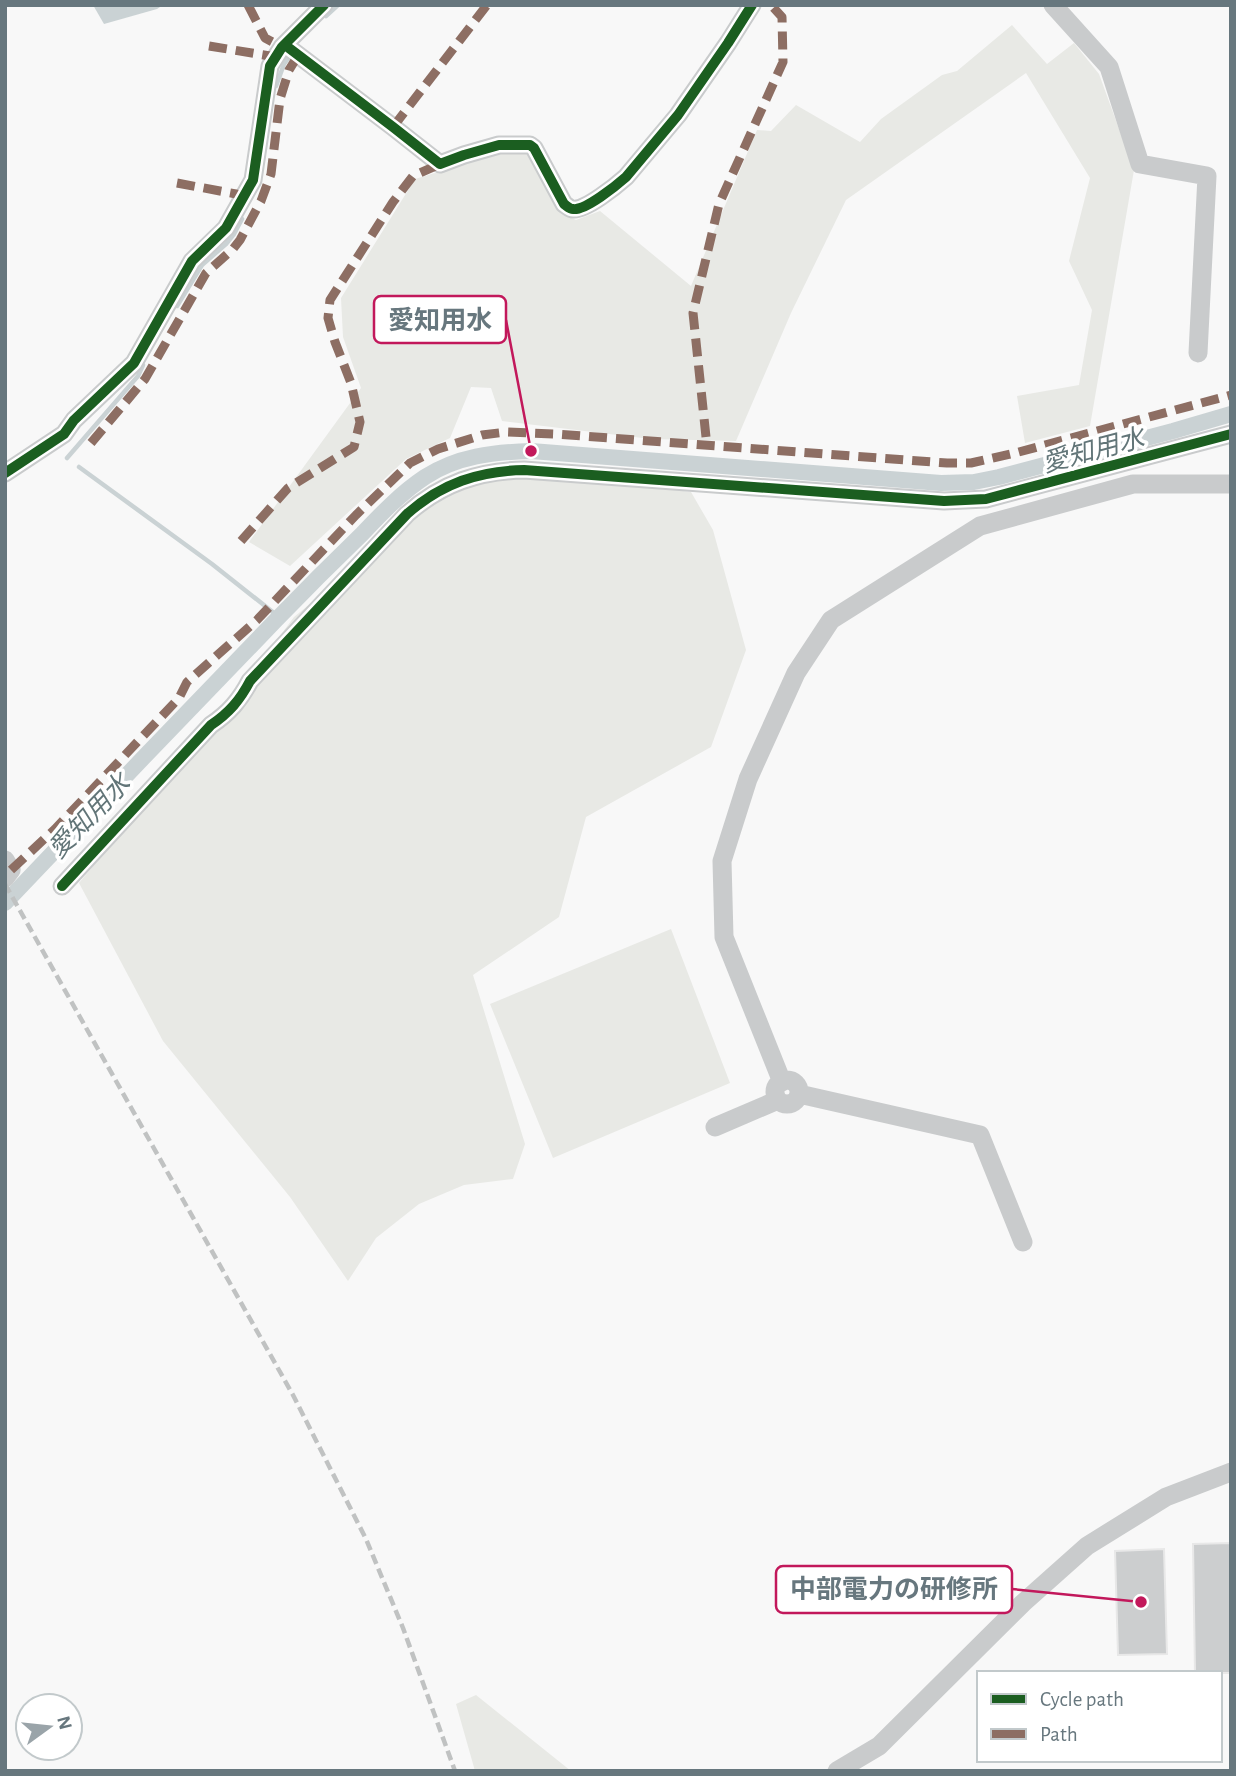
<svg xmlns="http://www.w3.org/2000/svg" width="1236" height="1776" font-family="'Alegreya Sans','Noto Sans JP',sans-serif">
<rect width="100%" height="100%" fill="#f8f8f8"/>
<path fill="#e8e9e5" d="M1012 25 1047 64 1074 43 1099 74 1134 170 1090 426 1025 443 1017 396 1079 385 1092 310 1069 261 1090 178 1026 73 846 200 791 313 736 441 651 439 502 421 491 388 471 387 450 438 406 459 290 566 249 542 361 388 343 337 341 298 415 179 448 169 499 150 529 148 567 216 576 220 600 211 691 286 757 130 771 131 796 105 860 142 881 119 942 75 957 71Z
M528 471 691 492 713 530 746 650 711 747 586 817 559 917 473 975 525 1144 513 1179 464 1185 419 1204 376 1238 348 1281 290 1197 163 1041 79 883 244 684 294 617 458 483Z
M671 929 730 1083 553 1158 490 1004Z
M476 1695 571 1771H475L456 1704Z"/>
<path fill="#cad2d4" d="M93 5H163L157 9 104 24Z"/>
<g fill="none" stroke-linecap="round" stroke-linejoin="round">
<path stroke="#cad2d4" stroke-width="4.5" d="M326 16 338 5
M276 86 284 64 290 56
M177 306 202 265 226 244 234 234 242 219
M67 458 138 376 143 365
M79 467 212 564 279 617"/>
<path stroke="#cad2d4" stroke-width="16" d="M5 903C95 808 185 714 276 620 304 591 333 562 362 534 381 514 401 493 425 477 457 456 494 452 531 451L941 483 974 482 999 477 1173 431 1231 414"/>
</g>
<path fill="#cccecf" stroke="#e8e8e8" stroke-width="2" d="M1231 1543V1673H1195L1193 1544Z
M1164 1549 1167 1654 1118 1655 1115 1551Z"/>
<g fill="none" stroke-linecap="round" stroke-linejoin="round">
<path stroke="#c9cbcc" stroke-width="19" d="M1053 5 1109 67 1140 164 1207 176 1198 353
M285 45 393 127 440 164 464 155 499 145H530L534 148 564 204C567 206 570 209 573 209 585 211 617 185 626 177L678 115 728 43 752 5
M5 473 64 434 74 420 134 363 192 261 226 228 253 180 270 66 282 47 324 5
M5 860 11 870 5 878
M62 886 211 725C229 713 240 700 250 681L407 514C442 483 479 471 524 470L944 501 986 499 1231 434
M775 1092a12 12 0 1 1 24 0a12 12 0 1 1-24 0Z
M782 1082 724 937 722 861 748 779 796 673 831 620 980 526 1133 484H1231
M799 1094 980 1135 1023 1242
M715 1127 778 1100
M837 1771 879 1746 1023 1603 1087 1546 1166 1497 1231 1472"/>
<path stroke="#c0c2c2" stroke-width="4.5" stroke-dasharray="10 5" stroke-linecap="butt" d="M5 884 293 1395 366 1539 403 1628 455 1771"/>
<path stroke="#8d6e63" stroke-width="9" stroke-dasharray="18 9" stroke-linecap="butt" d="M248 5 265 38 282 47
M209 46 270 56 274 60
M393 127 487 5
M177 183 236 194 243 197
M706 437 693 313 719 204 783 62 782 17 771 5
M91 443 145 379 206 273 233 249 240 240 261 201 271 174 280 99 289 70 299 54
M241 541 288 488 354 447 360 422 351 383 335 342 328 318 330 300 393 202 413 176 440 164
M11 870 55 829 179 698 187 682 257 620 356 515 410 463 438 449 482 435 506 432 555 434 947 463H971L1015 453 1231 395"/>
<defs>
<path id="cycleway" d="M285 45 393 127 440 164 464 155 499 145H530L534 148 564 204C567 206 570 209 573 209 585 211 617 185 626 177L678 115 728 43 752 5
M5 473 64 434 74 420 134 363 192 261 226 228 253 180 270 66 282 47 324 5
M62 886 211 725C229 713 240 700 250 681L407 514C442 483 479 471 524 470L944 501 986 499 1231 434"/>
</defs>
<use href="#cycleway" stroke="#fff" stroke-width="15"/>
<use href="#cycleway" stroke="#1b5e20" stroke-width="10"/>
</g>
<g text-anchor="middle" stroke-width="7" stroke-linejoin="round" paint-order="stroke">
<g font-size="26" font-style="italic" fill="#627578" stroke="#fff">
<text transform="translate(1093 450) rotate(-15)" y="9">愛知用水</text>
<text transform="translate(89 816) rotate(-46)" y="9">愛知用水</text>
</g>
</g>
<path fill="none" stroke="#c2185b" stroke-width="2.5" d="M531 451L506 320M1141 1602L1012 1589"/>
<g fill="#c2185b" stroke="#fff" stroke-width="2.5">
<circle cx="531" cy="451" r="7"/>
<circle cx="1141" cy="1602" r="7"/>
</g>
<g fill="#fff" stroke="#c2185b" stroke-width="2.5">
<rect x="374" y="296" width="132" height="47" rx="7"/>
<rect x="776" y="1566" width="236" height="47" rx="7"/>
</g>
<g font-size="26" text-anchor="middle" font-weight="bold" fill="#67777e">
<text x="440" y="329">愛知用水</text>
<text x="894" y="1598">中部電力の研修所</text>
</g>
<rect width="1236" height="1776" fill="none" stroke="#67777e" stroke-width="14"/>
<rect x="977" y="1671" width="245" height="91" fill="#ffffff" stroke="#c2c9cb" stroke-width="2"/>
<rect x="991" y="1694" width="35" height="10" fill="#1b5e20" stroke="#c2c9cb" stroke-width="2"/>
<text x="1040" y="1706" font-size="21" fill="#67777e">Cycle path</text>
<rect x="991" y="1729" width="35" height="10" fill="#8d6e63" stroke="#c2c9cb" stroke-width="2"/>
<text x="1040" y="1741" font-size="21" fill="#67777e">Path</text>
<g transform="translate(49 1727) rotate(75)"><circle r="33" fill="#ffffff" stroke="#c2c9cb" stroke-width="2"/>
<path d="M0-5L12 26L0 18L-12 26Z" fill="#9aa4a9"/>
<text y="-10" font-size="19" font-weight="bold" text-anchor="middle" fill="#67777e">N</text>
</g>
</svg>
